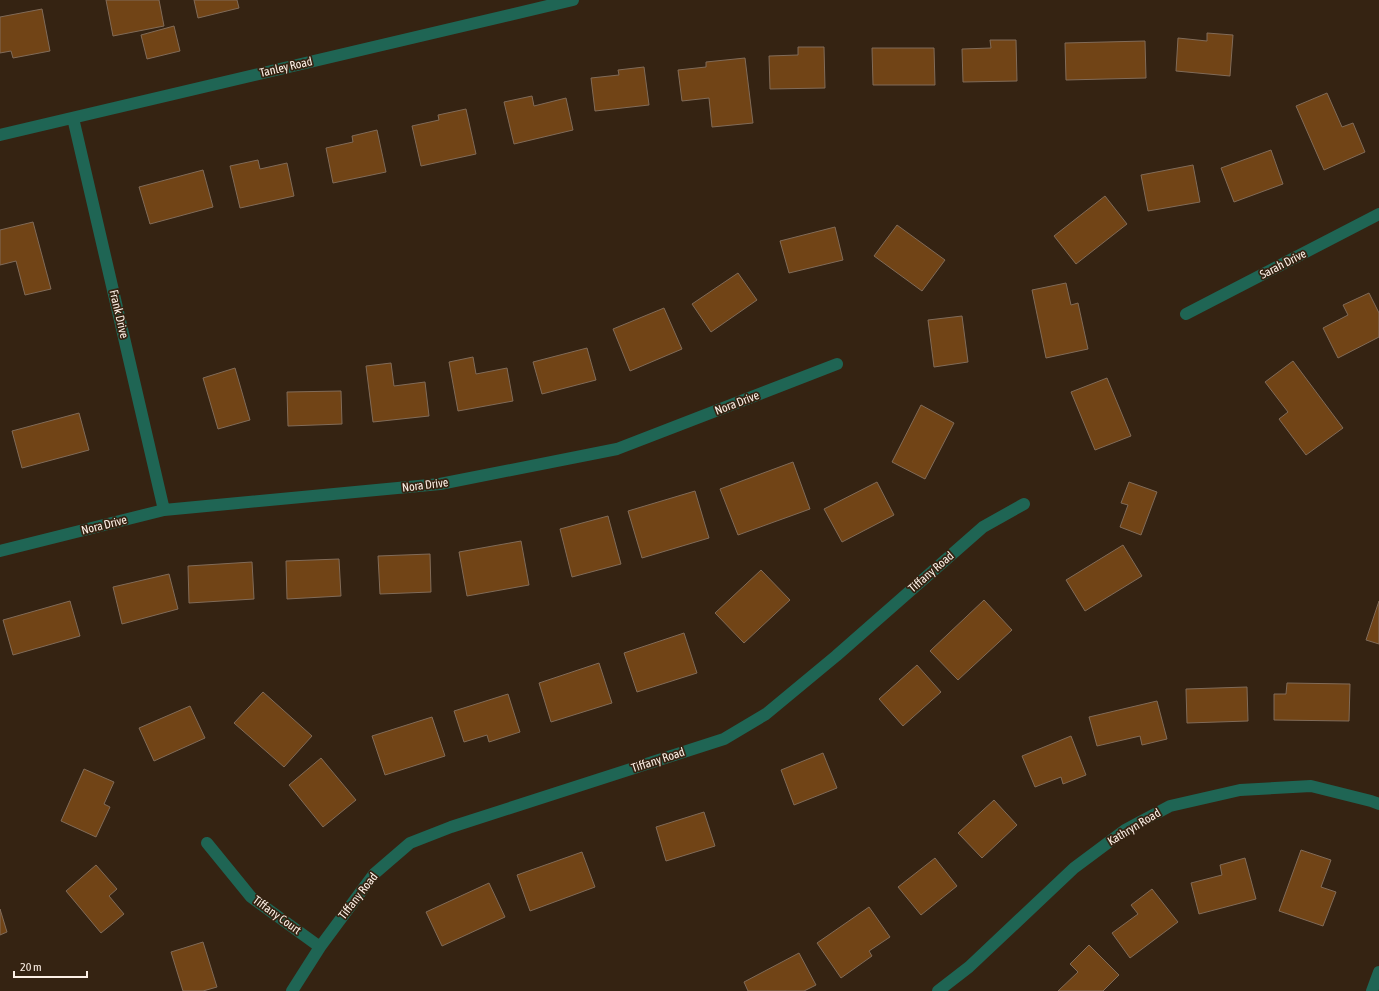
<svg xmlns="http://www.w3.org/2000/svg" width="1379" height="991" font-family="'Asap Condensed',sans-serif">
<rect width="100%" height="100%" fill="#352312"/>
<path fill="#714416" stroke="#816b58" d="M106 0H159L164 26 113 36Z
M194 0H237L239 8 198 18Z
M42 9 50 51 13 58 11 51 0 53V17Z
M174 26 180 51 147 59 141 35Z
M1207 33 1233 35 1230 76 1176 71 1178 38 1207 41Z
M990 40H1016L1017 81 963 82 962 49 991 48Z
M1145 41 1146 78 1066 80 1065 43Z
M798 47H824L825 88 770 89 769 56 798 55Z
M872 48H934L935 85H873Z
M745 58 753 123 712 127 709 98 682 101 678 70 706 67V62Z
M644 67 649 105 595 111 591 78 619 75 618 70Z
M1327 93 1342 127 1353 123 1365 152 1324 170 1296 106Z
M532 96 534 106 566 98 573 130 514 144 504 102Z
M466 109 476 154 421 166 412 126 439 120 438 115Z
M377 130 386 172 333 183 326 148 353 142 352 136Z
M1271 150 1283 184 1234 202 1221 168Z
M258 160 260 169 287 163 294 196 240 208 230 166Z
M1193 165 1200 202 1148 211 1141 175Z
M203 170 213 207 150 224 139 187Z
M1105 196 1127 224 1076 264 1054 236Z
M33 222 51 289 25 295 16 261 0 265V230Z
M897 225 945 260 922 291 874 256Z
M835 227 843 260 789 273 780 241Z
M738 273 757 300 711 332 692 304Z
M1066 283 1071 305 1078 303 1088 349 1046 358 1032 290Z
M1369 293 1379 313V337L1338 358 1323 328 1348 315 1343 305Z
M664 308 682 349 630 371 613 329Z
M962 316 968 362 934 367 928 320Z
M587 348 596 380 542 394 533 362Z
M473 357 476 374 507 368 513 401 458 411 449 362Z
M1293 361 1343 428 1306 455 1279 419 1288 412 1265 382Z
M391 363 394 386 425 382 429 416 373 422 366 366Z
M235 368 250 420 218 429 203 378Z
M1107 378 1131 436 1095 450 1071 392Z
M341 391 342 424 288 426 287 392Z
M921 405 954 423 925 479 892 462Z
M79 413 89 450 22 468 12 431Z
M793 462 810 509 738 535 720 489Z
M877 482 894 515 842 542 824 509Z
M1129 482 1157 492 1141 535 1120 527 1128 505 1121 503Z
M695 491 709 538 642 558 628 511Z
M608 516 621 564 572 577 560 529Z
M521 541 529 585 467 596 459 552Z
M1123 545 1142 576 1085 611 1066 580Z
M430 554 431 592 380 594 378 556Z
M339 559 341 596 287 599 286 561Z
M252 562 254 599 189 603 188 566Z
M761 570 790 600 744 643 715 613Z
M169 574 178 609 122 624 113 587Z
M984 600 1012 630 958 680 930 651Z
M70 601 80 636 13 655 3 620Z
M1379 601V644L1366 640Z
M684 633 697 673 637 692 624 653Z
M599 663 612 703 551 722 539 683Z
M917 665 941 692 903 726 879 699Z
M1287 683 1350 684 1349 721 1274 720V694H1286Z
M1247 687 1248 721 1187 723 1186 689Z
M263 692 312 736 284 767 234 723Z
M508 694 520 732 489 742 487 735 464 742 454 711Z
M1157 701 1167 739 1142 745 1140 736 1097 746 1089 717Z
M190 706 205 738 154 761 139 728Z
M432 717 445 756 385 775 372 736Z
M1071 736 1086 775 1063 784 1061 777 1035 787 1022 756Z
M823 753 837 788 794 805 781 770Z
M321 758 356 800 323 827 289 785Z
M84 769 114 782 104 804 110 807 96 837 61 821Z
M994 800 1017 825 982 858 958 833Z
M704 812 715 846 666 861 656 827Z
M1301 850 1331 860 1321 887 1336 892 1323 926 1279 911Z
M582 852 595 887 530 911 517 875Z
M935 858 957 886 921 915 898 887Z
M1245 858 1256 899 1199 914 1191 883 1222 875 1220 865Z
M96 865 117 889 109 896 124 914 101 933 66 891Z
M489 883 505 917 442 946 426 912Z
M1152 889 1178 922 1130 958 1112 933 1138 914 1131 905Z
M869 907 890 937 869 951 872 956 841 978 817 943Z
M0 909 7 932 0 935Z
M203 942 217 987 203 991H183L171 952Z
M1089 945 1119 975 1103 991H1058L1078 972 1070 964Z
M799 953 816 985 804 991H748L744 982Z"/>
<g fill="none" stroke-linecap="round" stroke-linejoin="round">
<path stroke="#1f6554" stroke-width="12" d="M73 118 164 510
M0 135 573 0
M1186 314 1379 214
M0 551 164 510 440 484 617 449 837 364
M207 843 251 897 320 947
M292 991 320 947 374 874 410 843 451 827 724 739 766 714 836 656 983 527 1024 504
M938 991 969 967 1074 868 1125 830 1170 806 1240 790 1311 786 1371 801 1379 804
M1372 991 1379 972"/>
</g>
<g text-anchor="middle" stroke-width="3.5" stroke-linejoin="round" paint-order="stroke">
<g font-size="12" fill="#fcefe5" stroke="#352312">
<text transform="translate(286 67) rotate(-13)" y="4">Tanley Road</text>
<text transform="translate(1283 264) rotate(-27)" y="4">Sarah Drive</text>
<text transform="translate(119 314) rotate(77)" y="4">Frank Drive</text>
<text transform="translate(737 403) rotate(-21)" y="4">Nora Drive</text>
<text transform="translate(425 485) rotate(-7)" y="4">Nora Drive</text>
<text transform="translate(104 525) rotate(-14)" y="4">Nora Drive</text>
<text transform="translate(931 572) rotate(-41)" y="4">Tiffany Road</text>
<text transform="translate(658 760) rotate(-18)" y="4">Tiffany Road</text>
<text transform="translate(1134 827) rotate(-31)" y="4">Kathryn Road</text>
<text transform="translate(358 896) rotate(-52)" y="4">Tiffany Road</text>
<text transform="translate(277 915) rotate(36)" y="4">Tiffany Court</text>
</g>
</g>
<path d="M14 971v6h73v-6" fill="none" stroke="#fcefe5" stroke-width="2"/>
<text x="20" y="971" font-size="12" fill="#fcefe5" stroke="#352312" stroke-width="3" paint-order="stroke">20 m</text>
</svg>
